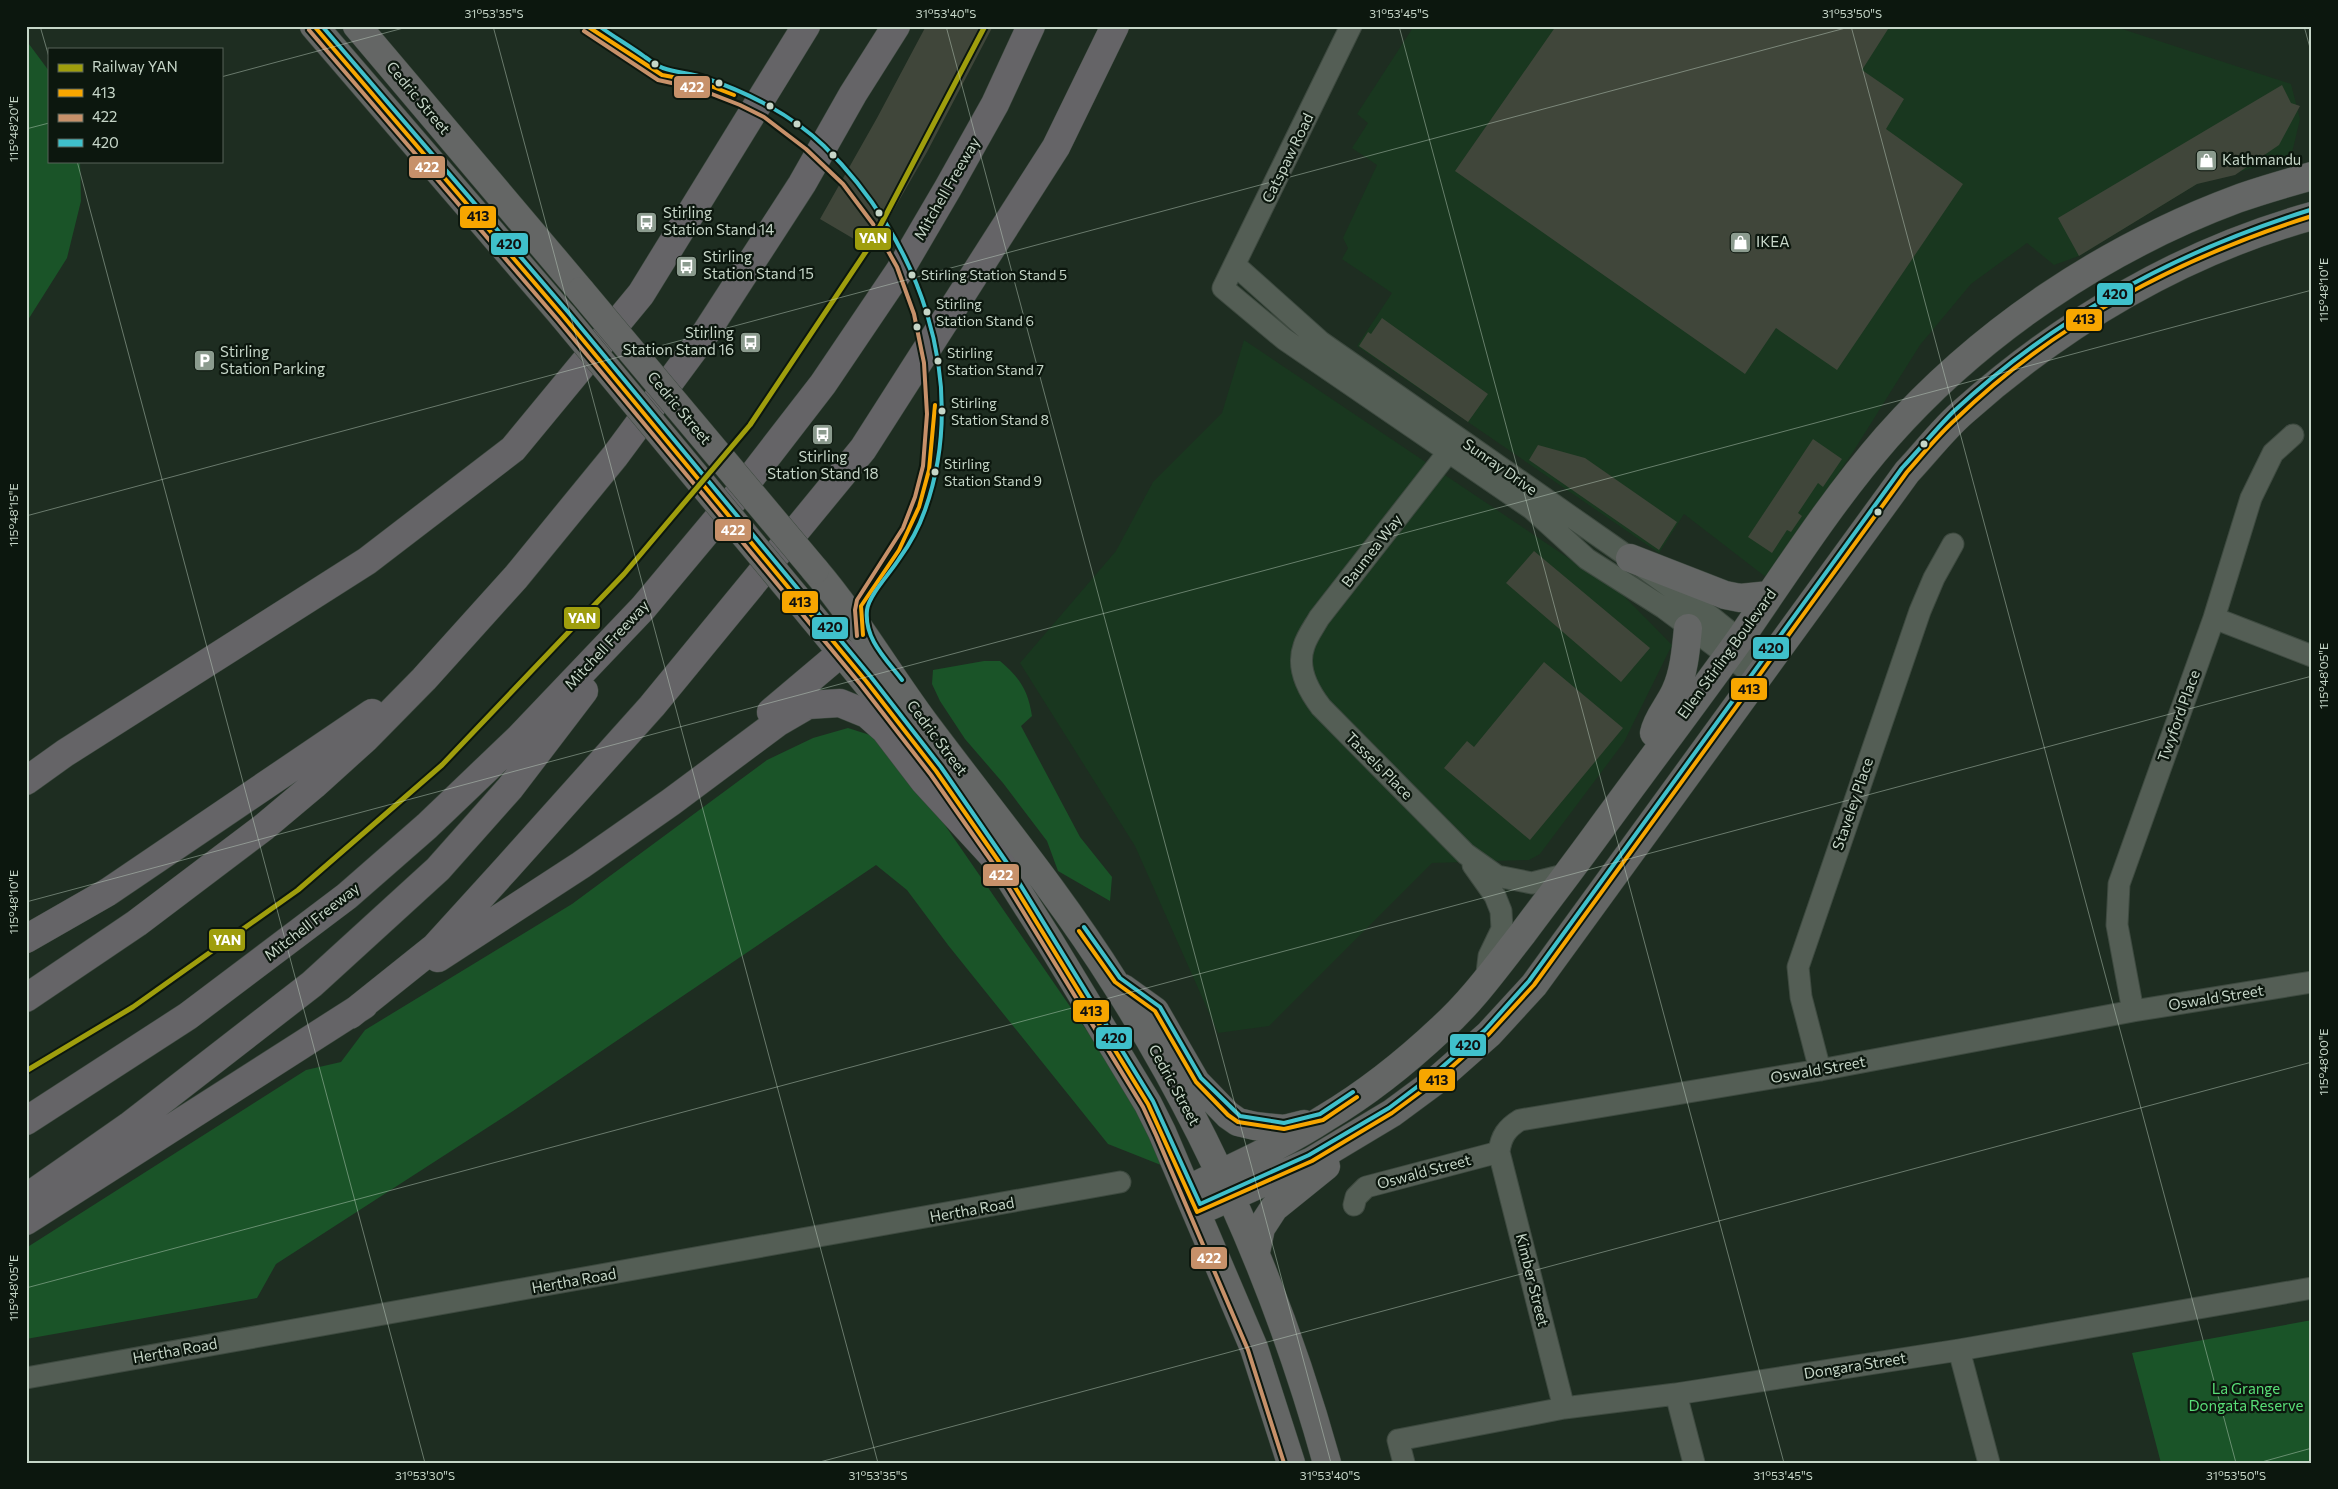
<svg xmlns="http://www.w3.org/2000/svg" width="2338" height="1489" font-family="Commissioner,sans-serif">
<rect width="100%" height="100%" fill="#1e2d21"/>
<path fill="#19371f" d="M1414 26H2113L2291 84 2300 119 2291 157 2197 184 2079 256 2054 265 2027 243 1971 284 1920 345 1853 452 1767 578 1684 514 1659 553 1357 346 1392 293 1342 259 1348 248 1343 238 1377 165 1352 148 1368 123 1357 114Z
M1244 340 1622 594 1672 645 1624 742 1540 854 1529 860 1432 863 1269 1026 1218 1033 1135 846 1020 663 1116 551 1153 482 1222 413Z"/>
<path fill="#1a5428" d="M26 40 49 71V161H80L81 201 67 258 26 323Z
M984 661H1000C1020 678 1028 690 1032 716L1021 726 1080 837 1112 877 1110 901 1058 871 1047 841 1003 783 965 739 940 701 932 684 933 670Z
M848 728 873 736 940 818 1125 1086 1166 1167 1108 1144 948 945 907 890 876 865 513 1111 276 1264 257 1298 26 1339V1248L306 1070 341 1062 365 1030 572 904 767 760 813 738Z
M2312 1320V1463H2161L2132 1353Z"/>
<path fill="#40463a" d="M926 26H993L927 152 871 249 820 219 877 118Z
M1556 26H1890L1862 70 1904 99 1886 129 1963 184 1837 370 1776 328 1745 374 1455 171Z
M2282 85 2291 103 2300 106 2279 145 2235 175 2197 184 2079 256 2058 218Z
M1382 318 1488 394 1468 422 1359 346 1368 332 1371 334Z
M1813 439 1842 459 1823 487 1818 483 1798 513 1802 516 1791 532 1787 530 1772 553 1748 537Z
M1538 445 1585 458 1677 522 1659 550 1529 460Z
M1534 551 1650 648 1621 682 1506 583Z
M1544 662 1623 728 1530 840 1444 768 1467 741 1474 747Z"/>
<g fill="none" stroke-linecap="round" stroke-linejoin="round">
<defs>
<path id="street" d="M1351 26 1223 288 1284 339 1532 509 1587 559 1664 608 1758 678
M1235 265 1321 342 1630 558 1710 616 1768 663
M1457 441 1319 618C1314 627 1307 636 1304 646 1296 668 1308 690 1321 707L1466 854 1497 876 1532 883 1568 874
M2214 618 2312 656
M1473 865 1495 896 1501 911 1502 929 1489 956 1486 981
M2133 1011 2117 925 2119 884 2214 618 2251 498 2273 453 2293 435
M1820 1070 1801 997 1798 967 1920 611 1934 578 1953 544
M1499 1152 1564 1408
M1354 1205 1356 1197 1366 1187 1499 1152C1501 1136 1507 1128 1520 1120L1820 1070 2133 1011 2312 982
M1959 1350 1989 1463
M26 1378 1120 1182
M1676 1394 1694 1463
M1404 1463 1398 1440 1564 1408 1676 1394 1959 1350 2312 1288"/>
<path id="primary" d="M314 26 563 316
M357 26 581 291
M1630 558 1725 595 1740 598 1770 595
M815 570C855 617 887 672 924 722 988 808 1058 892 1115 983 1210 1132 1280 1294 1327 1463
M795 596C854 667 913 738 965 813
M1654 733C1657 718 1668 707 1675 692 1684 673 1686 649 1688 628
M989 846 1050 942 1148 1104 1162 1132 1254 1348 1291 1463
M1123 988 1155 1011 1196 1082 1228 1115 1238 1122 1255 1126 1284 1129 1304 1124
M1187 1190C1233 1167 1282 1146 1325 1118 1367 1093 1407 1061 1442 1028 1473 1000 1497 966 1523 933 1549 898 1576 863 1602 827 1648 764 1695 702 1740 639 1787 571 1832 500 1887 437 1981 331 2105 248 2237 199 2262 190 2287 183 2312 176
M1197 1212 1312 1161 1392 1113 1438 1079 1489 1034 1534 985 1907 472C1926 452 1943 429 1964 411 2064 322 2182 252 2312 216
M1256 1252 1261 1228 1274 1208 1326 1166"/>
<path id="highway" d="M771 712 842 652
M26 781 65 753 367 561 513 449 641 294 806 26
M26 939 108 892 372 713
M438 958 581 865 671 802 777 723 808 705 840 703 867 714 885 730 924 781 1002 866
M26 998 137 923 264 827 314 785 366 738 424 679 516 577 615 456 703 337 802 184 853 94 896 26
M350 1015 435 947 506 869 652 706 863 449 1056 147 1115 26
M26 1121 188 1016 347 896 427 826 520 737 643 608 735 498 823 384 900 270 948 188 995 104 1031 26
M26 1198 129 1126 312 984 438 869 510 788 584 691
M26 1221 364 1005"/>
</defs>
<use href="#street" stroke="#3e4a40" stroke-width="23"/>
<use href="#primary" stroke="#3e4a40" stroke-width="29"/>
<use href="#highway" stroke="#3e4a40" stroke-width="29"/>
<use href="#street" stroke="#545e55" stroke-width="21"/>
<use href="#primary" stroke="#646665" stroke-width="28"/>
<use href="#highway" stroke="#656467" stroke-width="28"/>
<defs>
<path id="primary-bridge" d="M581 291 815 570
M563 316 795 596"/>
</defs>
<use href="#primary-bridge" stroke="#3e4a40" stroke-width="29" stroke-linecap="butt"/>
<use href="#primary-bridge" stroke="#646665" stroke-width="28"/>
<defs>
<path id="bus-1" d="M314 26 563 316 866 681 936 771 1002 866 1148 1104 1197 1212 1312 1161 1392 1113 1438 1079 1489 1034 1534 985 1907 472C1923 454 1938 435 1956 419 2055 323 2181 257 2312 216
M587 26 662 75 700 82 734 95
M863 635 861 606 899 550 919 507 929 470 935 405
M1079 931 1115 982 1155 1011 1196 1082 1228 1115 1238 1122 1284 1129 1323 1120 1357 1097"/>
<path id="bus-2" d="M309 30 558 320 861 685 931 775 997 869 1143 1107 1156 1135 1248 1350 1284 1463
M584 31 658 80 699 89 740 105 764 117 806 149 843 184 873 224 897 267 914 314 924 363 927 414 923 466 915 497 903 528 857 600 855 610 857 636"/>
<path id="bus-3" d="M322 26 568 312 871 677 941 767 1007 863 1153 1101 1200 1204 1309 1155 1389 1108 1434 1074 1485 1030 1529 981 1902 468C1919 450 1935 430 1953 412 2055 317 2178 251 2310 210
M599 26C614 37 630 46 645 57 651 61 657 66 663 68 677 73 692 73 705 78 747 92 792 115 824 146 918 238 971 380 925 510 919 527 910 544 899 559 891 572 869 595 867 610 864 639 886 659 902 680
M1084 927 1120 978 1160 1007 1201 1078 1240 1116 1284 1123 1320 1114 1353 1092"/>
</defs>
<use href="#bus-1" stroke="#0c170e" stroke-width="8"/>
<use href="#bus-2" stroke="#0c170e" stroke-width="8"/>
<use href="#bus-3" stroke="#0c170e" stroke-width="8"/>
<use href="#bus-1" stroke="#f7a600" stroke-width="4"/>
<use href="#bus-2" stroke="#c7916a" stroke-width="4"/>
<use href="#bus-3" stroke="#3fc0cb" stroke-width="4"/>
<defs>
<path id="rail-1" d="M26 1071 133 1007 298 890 442 765 624 574 750 425 869 247 985 26"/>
</defs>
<use href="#rail-1" stroke="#0c170e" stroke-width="9"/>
<use href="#rail-1" stroke="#9f9e0d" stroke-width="5"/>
</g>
<path fill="none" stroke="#c6d6c8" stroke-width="1" stroke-opacity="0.45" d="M40 26 49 57M493 26 878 1463M946 26 1331 1463M1399 26 1784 1463M1851 26 2236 1463M2304 26 2312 55M221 77 411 26M26 129 49 123M77 161 425 1463M26 516 1853 26M26 902 2312 290M26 1288 2312 676M816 1463 2312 1062M2258 1463 2312 1448"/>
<defs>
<symbol id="shop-square" viewBox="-11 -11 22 22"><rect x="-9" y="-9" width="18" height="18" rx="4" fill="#8b9b8e" stroke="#0c170e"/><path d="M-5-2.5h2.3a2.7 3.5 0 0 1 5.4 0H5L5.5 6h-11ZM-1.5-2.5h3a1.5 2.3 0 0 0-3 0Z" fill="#fff"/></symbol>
<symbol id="bus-square" viewBox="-11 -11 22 22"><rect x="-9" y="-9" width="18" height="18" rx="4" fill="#8b9b8e" stroke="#0c170e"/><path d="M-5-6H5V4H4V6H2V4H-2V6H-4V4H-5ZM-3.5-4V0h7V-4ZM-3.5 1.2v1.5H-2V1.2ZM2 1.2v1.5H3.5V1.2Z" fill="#fff"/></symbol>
<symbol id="parking-square" viewBox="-11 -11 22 22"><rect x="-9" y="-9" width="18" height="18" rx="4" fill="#8b9b8e" stroke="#0c170e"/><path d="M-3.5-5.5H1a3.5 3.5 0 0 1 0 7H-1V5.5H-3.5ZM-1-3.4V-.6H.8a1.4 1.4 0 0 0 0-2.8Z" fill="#fff"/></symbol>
</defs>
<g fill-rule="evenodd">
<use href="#shop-square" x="2194" y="148" width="25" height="25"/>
<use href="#bus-square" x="634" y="210" width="25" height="25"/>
<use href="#shop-square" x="1728" y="230" width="25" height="25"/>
<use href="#bus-square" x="674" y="254" width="25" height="25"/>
<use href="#bus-square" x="738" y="330" width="25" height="25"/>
<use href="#parking-square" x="192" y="348" width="25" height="25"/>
<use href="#bus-square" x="810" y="422" width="25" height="25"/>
</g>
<g fill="#c6d6c8" stroke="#0c170e" stroke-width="2">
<circle cx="655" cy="64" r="4.5"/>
<circle cx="719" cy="83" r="4.5"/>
<circle cx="770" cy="106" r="4.5"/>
<circle cx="797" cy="124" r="4.5"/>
<circle cx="833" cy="155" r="4.5"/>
<circle cx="879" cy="213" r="4.5"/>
<circle cx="912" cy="275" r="4.5"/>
<circle cx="927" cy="312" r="4.5"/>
<circle cx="917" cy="327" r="4.5"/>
<circle cx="938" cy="361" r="4.5"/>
<circle cx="942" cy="411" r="4.5"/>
<circle cx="1924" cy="444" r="4.5"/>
<circle cx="935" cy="472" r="4.5"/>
<circle cx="1878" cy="512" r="4.5"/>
</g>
<g text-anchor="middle" stroke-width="4.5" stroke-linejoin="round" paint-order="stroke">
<g font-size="14" fill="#c6d6c8" stroke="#0c170e" text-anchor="start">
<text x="921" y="280">Stirling Station Stand 5</text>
<text x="936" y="309">Stirling<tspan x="936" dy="17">Station Stand 6</tspan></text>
<text x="947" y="358">Stirling<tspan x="947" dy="17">Station Stand 7</tspan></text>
<text x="951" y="408">Stirling<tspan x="951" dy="17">Station Stand 8</tspan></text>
<text x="944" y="469">Stirling<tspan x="944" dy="17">Station Stand 9</tspan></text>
</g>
<g font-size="15" fill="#c6d6c8" stroke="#0c170e">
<text transform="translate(418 98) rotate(50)" y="5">Cedric Street</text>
<text transform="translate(1288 158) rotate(-64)" y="5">Catspaw Road</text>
<text transform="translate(947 189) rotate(-60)" y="5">Mitchell Freeway</text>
<text transform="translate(679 408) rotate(50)" y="5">Cedric Street</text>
<text transform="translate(1500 467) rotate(35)" y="5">Sunray Drive</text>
<text transform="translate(1372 551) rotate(-52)" y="5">Baumea Way</text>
<text transform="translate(607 645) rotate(-47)" y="5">Mitchell Freeway</text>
<text transform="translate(1727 654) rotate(-54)" y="5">Ellen Stirling Boulevard</text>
<text transform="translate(2179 716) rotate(-70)" y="5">Twyford Place</text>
<text transform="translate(937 738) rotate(53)" y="5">Cedric Street</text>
<text transform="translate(1379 766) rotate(45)" y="5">Tassels Place</text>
<text transform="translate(1853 804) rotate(-71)" y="5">Staveley Place</text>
<text transform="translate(312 922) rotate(-38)" y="5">Mitchell Freeway</text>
<text transform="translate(2216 998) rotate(-9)" y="5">Oswald Street</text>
<text transform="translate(1818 1070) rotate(-10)" y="5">Oswald Street</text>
<text transform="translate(1174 1085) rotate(61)" y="5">Cedric Street</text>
<text transform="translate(1424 1172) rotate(-15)" y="5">Oswald Street</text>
<text transform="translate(972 1210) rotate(-10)" y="5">Hertha Road</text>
<text transform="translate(1532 1280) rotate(76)" y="5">Kimber Street</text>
<text transform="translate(574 1281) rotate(-10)" y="5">Hertha Road</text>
<text transform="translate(175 1351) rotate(-10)" y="5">Hertha Road</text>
<text transform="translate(1855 1366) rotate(-9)" y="5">Dongara Street</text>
</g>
<g font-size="15" fill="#c6d6c8" stroke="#0c170e" text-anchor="start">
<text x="2222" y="165">Kathmandu</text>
<text x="663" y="218">Stirling<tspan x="663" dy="17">Station Stand 14</tspan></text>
<text x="1756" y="247">IKEA</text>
<text x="703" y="262">Stirling<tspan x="703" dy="17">Station Stand 15</tspan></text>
<text x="734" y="338" text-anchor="end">Stirling<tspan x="734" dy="17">Station Stand 16</tspan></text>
<text x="220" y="357">Stirling<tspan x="220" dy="17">Station Parking</tspan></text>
<text x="823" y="462" text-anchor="middle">Stirling<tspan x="823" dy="17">Station Stand 18</tspan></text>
</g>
<g font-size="15" fill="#59de77" stroke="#0c170e">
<text x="2246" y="1394">La Grange<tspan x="2246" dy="17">Dongata Reserve</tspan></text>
</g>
</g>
<g stroke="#0c170e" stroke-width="2">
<rect x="673" y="75" width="38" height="24" rx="5" fill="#c7916a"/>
<rect x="408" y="155" width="38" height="24" rx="5" fill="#c7916a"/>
<rect x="459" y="205" width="38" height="24" rx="5" fill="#f7a600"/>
<rect x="854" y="227" width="38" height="24" rx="5" fill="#9f9e0d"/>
<rect x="490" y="232" width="39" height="24" rx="5" fill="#3fc0cb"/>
<rect x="2096" y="282" width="38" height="24" rx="5" fill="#3fc0cb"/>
<rect x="2065" y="308" width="38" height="24" rx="5" fill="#f7a600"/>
<rect x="714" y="518" width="38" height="24" rx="5" fill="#c7916a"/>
<rect x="781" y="590" width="38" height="24" rx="5" fill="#f7a600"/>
<rect x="563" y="606" width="38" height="24" rx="5" fill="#9f9e0d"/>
<rect x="811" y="616" width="38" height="24" rx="5" fill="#3fc0cb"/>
<rect x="1752" y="636" width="38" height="24" rx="5" fill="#3fc0cb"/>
<rect x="1730" y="677" width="38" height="24" rx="5" fill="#f7a600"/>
<rect x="982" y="863" width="38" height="24" rx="5" fill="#c7916a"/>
<rect x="208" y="928" width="38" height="24" rx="5" fill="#9f9e0d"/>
<rect x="1072" y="999" width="38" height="24" rx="5" fill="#f7a600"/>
<rect x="1095" y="1026" width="38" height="24" rx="5" fill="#3fc0cb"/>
<rect x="1449" y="1033" width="38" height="24" rx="5" fill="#3fc0cb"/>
<rect x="1418" y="1068" width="38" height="24" rx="5" fill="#f7a600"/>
<rect x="1190" y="1246" width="38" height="24" rx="5" fill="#c7916a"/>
</g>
<g font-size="14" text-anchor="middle" font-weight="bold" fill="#fff">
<text x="692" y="92">422</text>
<text x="427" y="172">422</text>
<text x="873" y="243">YAN</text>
<text x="733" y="535">422</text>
<text x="582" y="623">YAN</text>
<text x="1001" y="880">422</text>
<text x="227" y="945">YAN</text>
<text x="1209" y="1263">422</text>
</g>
<g font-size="14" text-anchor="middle" font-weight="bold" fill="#111">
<text x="478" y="221">413</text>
<text x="509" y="249">420</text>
<text x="2115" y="299">420</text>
<text x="2084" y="324">413</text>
<text x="800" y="607">413</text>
<text x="830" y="632">420</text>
<text x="1771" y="653">420</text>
<text x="1749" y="694">413</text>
<text x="1091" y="1016">413</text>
<text x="1114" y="1043">420</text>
<text x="1468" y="1050">420</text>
<text x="1437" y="1085">413</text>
</g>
<rect width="2338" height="1489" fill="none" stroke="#0c170e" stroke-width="55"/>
<rect x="48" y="48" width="175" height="115" fill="#0c170e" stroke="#566358"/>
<rect x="58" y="64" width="25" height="8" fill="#9f9e0d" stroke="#566358"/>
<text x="92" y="72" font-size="15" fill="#c6d6c8">Railway YAN</text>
<rect x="58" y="89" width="25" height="8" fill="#f7a600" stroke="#566358"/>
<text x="92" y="98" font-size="15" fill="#c6d6c8">413</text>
<rect x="58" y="114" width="25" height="8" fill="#c7916a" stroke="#566358"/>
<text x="92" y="122" font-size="15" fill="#c6d6c8">422</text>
<rect x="58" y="139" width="25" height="8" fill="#3fc0cb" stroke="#566358"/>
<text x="92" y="148" font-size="15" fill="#c6d6c8">420</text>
<rect x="28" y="28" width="2282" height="1434" fill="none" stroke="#c6d6c8" stroke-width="2"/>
<g font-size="12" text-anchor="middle" fill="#c6d6c8">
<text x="494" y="18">31°53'35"S</text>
<text x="946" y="18">31°53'40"S</text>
<text x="1399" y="18">31°53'45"S</text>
<text x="1852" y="18">31°53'50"S</text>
<text transform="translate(14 129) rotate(-90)" y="4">115°48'20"E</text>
<text transform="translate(2324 290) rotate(-90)" y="4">115°48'10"E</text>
<text transform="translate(14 515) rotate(-90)" y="4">115°48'15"E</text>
<text transform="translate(2324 676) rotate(-90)" y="4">115°48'05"E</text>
<text transform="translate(14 902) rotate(-90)" y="4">115°48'10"E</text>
<text transform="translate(2324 1062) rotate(-90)" y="4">115°48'00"E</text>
<text transform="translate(14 1288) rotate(-90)" y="4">115°48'05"E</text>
<text x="425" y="1480">31°53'30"S</text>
<text x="878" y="1480">31°53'35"S</text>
<text x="1330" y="1480">31°53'40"S</text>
<text x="1783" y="1480">31°53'45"S</text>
<text x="2236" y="1480">31°53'50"S</text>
</g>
</svg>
